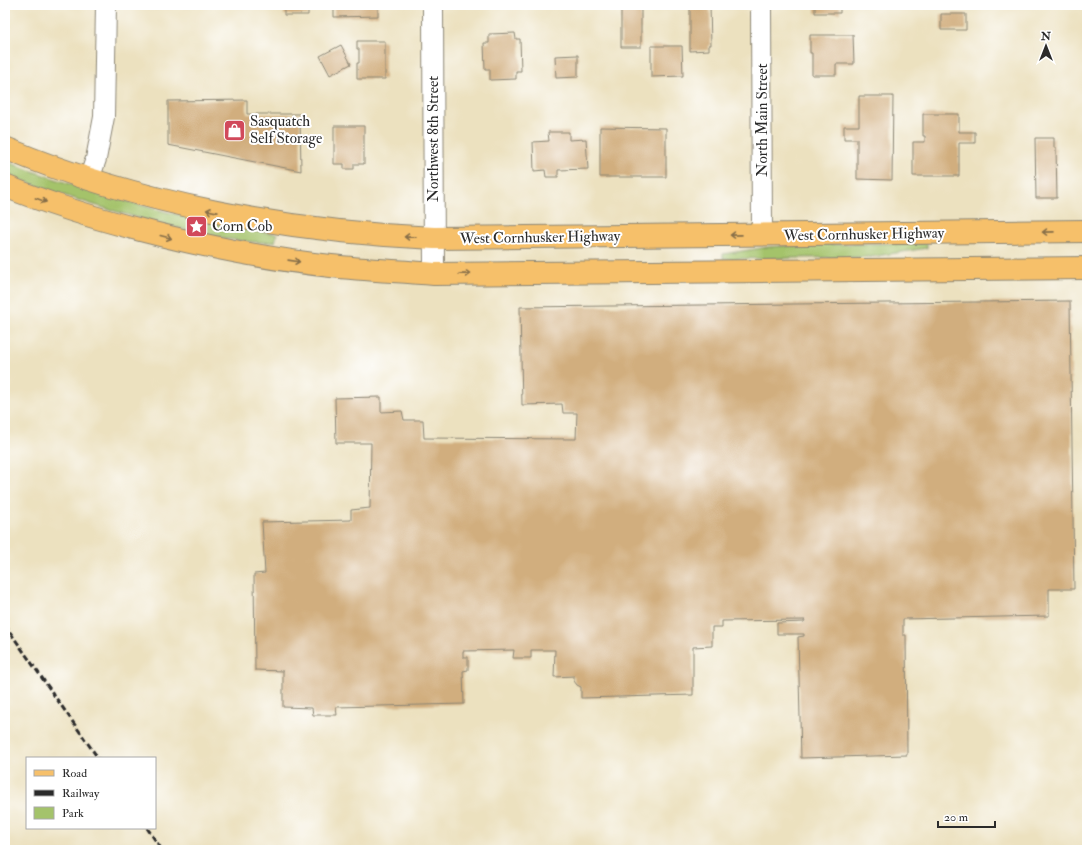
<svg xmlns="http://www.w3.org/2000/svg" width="1092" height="855" font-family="'IM FELL Double Pica',serif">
<rect width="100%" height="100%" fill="#fff"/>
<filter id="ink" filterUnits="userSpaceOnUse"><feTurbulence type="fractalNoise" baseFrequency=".025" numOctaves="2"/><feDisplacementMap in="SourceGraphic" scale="8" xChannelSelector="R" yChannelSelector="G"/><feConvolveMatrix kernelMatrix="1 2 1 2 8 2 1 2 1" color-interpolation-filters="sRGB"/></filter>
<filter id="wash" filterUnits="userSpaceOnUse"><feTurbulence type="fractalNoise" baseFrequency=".012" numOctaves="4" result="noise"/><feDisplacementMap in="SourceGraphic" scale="16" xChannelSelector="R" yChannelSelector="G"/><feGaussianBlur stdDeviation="0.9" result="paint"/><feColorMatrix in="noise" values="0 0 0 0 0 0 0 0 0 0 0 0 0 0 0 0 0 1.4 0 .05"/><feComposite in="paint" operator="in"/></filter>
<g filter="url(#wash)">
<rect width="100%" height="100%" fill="#ece1bf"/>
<path fill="#a4c36b" stroke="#68774b" d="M5 161C93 194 183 220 277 234L275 242C243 244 213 236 182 229 122 215 63 196 5 174Z
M927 243V248L871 257 723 259V254L768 247 795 245Z"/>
<g id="blocks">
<path fill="#d1ae7e" d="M284 5H308V15H284Z
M334 5H378V16L334 17Z
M621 5H641V47H621Z
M690 5H710L711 45H709V50L690 51Z
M815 5H840V13H815Z
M941 14H966V30H941Z
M515 33 516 39H520L521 71H516V79L490 80V69H485L484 43H489V34Z
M810 35H853L854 64H836V75H812V53H810Z
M357 41H385V79H357V63H359V49H357Z
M341 45 351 64 330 75 320 56Z
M651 46H682L683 76 651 77Z
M578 55V77L556 78 555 56Z
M859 96H893L892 180 857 179V139H844V126H859Z
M247 100V114H300L301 171 168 145V101Z
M923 114H959V132H975V143H959V176H913V142H925V136H923Z
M334 126H364V164H354V169H344V164H334Z
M600 127 666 128V177H600Z
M548 132H569V140L586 139 588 169 558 170V177H546L545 170 534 171 533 142 549 141Z
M1035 138H1054V148H1056L1057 198H1036Z
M1070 301 1074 589H1049V616L903 619V635H906L907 755 801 758 798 637 804 636V634H777V623L804 622 805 620 722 621V627H712V646L693 647V695L581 698V687L577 685 574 681V676L554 677 555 650H531V658H513L514 650 463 651V657H468V670L463 671 464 704 336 707 337 715H313L312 708 283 707V671L255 670 254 574 265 573 262 522 351 520V510L370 508 371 443H336L335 398 381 397V412L402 411 404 420H423L424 438 576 439 577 413H563L562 404 522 405 520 307Z"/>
</g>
</g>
<g filter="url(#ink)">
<use href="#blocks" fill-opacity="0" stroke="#8c8675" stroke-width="1"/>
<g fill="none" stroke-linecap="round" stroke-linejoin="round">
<defs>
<path id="minor" d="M433 5 434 274
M761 5 762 235
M89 179 96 159 104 117 106 5"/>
<path id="major" d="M5 148C138 204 290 232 434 238L1087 231
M5 186C49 204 94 218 141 230 203 246 267 259 331 266 366 270 400 271 434 274L1087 268"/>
</defs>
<use href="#minor" stroke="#8c8675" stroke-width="22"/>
<use href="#major" stroke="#8c8675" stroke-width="24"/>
<use href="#minor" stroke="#fff" stroke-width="20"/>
<use href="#major" stroke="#f6c06b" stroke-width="22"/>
<path stroke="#2b2b2b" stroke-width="3" stroke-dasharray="6 3" stroke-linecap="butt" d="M5 625 98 758
M147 828 162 850"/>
</g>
<defs><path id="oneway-shaft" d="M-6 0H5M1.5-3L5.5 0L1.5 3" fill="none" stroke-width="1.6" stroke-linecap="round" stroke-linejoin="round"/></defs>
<g stroke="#866e48">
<use href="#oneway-shaft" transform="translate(41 200) rotate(20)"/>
<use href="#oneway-shaft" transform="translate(212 211) rotate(-169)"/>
<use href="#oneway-shaft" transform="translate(1048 232) rotate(179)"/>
<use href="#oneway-shaft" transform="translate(736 235) rotate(179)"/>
<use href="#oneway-shaft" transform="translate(166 237) rotate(15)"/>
<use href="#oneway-shaft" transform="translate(410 237) rotate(-178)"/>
<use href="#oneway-shaft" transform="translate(294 261) rotate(8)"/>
<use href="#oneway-shaft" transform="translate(465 274) rotate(-1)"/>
</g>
</g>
<defs>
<symbol id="shop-square" viewBox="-11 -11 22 22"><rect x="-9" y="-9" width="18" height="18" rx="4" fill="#d1495b" stroke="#fff"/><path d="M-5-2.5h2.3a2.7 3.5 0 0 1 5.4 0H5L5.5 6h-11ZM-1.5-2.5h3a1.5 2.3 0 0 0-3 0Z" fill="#fff"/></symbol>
<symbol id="sight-square" viewBox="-11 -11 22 22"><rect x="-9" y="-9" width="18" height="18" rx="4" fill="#d1495b" stroke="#fff"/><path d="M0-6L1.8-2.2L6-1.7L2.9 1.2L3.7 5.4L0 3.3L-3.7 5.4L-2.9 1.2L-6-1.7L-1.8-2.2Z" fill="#fff"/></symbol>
</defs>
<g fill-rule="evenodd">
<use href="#shop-square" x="222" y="118" width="25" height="25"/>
<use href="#sight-square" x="184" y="214" width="25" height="25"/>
</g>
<g text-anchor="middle" stroke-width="4" stroke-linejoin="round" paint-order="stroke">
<g font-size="15" fill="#2b2b2b" stroke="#fff">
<text transform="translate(762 120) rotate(-90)" y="5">North Main Street</text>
<text transform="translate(433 139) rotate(-90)" y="5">Northwest 8th Street</text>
<text transform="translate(864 234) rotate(-1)" y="5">West Cornhusker Highway</text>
<text transform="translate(540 237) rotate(-1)" y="5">West Cornhusker Highway</text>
</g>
<g font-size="15" fill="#2b2b2b" stroke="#fff" text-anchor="start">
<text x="250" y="126">Sasquatch<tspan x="250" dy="17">Self Storage</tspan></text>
<text x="212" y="231">Corn Cob</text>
</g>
</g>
<rect width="1092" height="855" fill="none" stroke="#fff" stroke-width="20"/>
<rect x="26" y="757" width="130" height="72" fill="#ffffff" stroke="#aaaaaa"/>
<rect x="34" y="770" width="20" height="6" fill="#f6c06b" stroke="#aaaaaa"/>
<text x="62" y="777" font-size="12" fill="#2b2b2b">Road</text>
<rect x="34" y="790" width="20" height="6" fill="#2b2b2b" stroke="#aaaaaa"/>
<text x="62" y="797" font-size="12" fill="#2b2b2b">Railway</text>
<rect x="34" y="807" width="20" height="12" fill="#a4c36b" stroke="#aaaaaa"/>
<text x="62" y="817" font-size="12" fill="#2b2b2b">Park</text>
<g transform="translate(1046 46)" stroke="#ffffff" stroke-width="3" paint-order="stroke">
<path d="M0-3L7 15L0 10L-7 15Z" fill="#2b2b2b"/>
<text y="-6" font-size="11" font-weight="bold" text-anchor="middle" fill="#2b2b2b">N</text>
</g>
<path d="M938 821v6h57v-6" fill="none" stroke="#2b2b2b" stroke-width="2"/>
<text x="944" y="821" font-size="12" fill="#2b2b2b" stroke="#ffffff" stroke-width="3" paint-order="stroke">20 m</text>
</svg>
